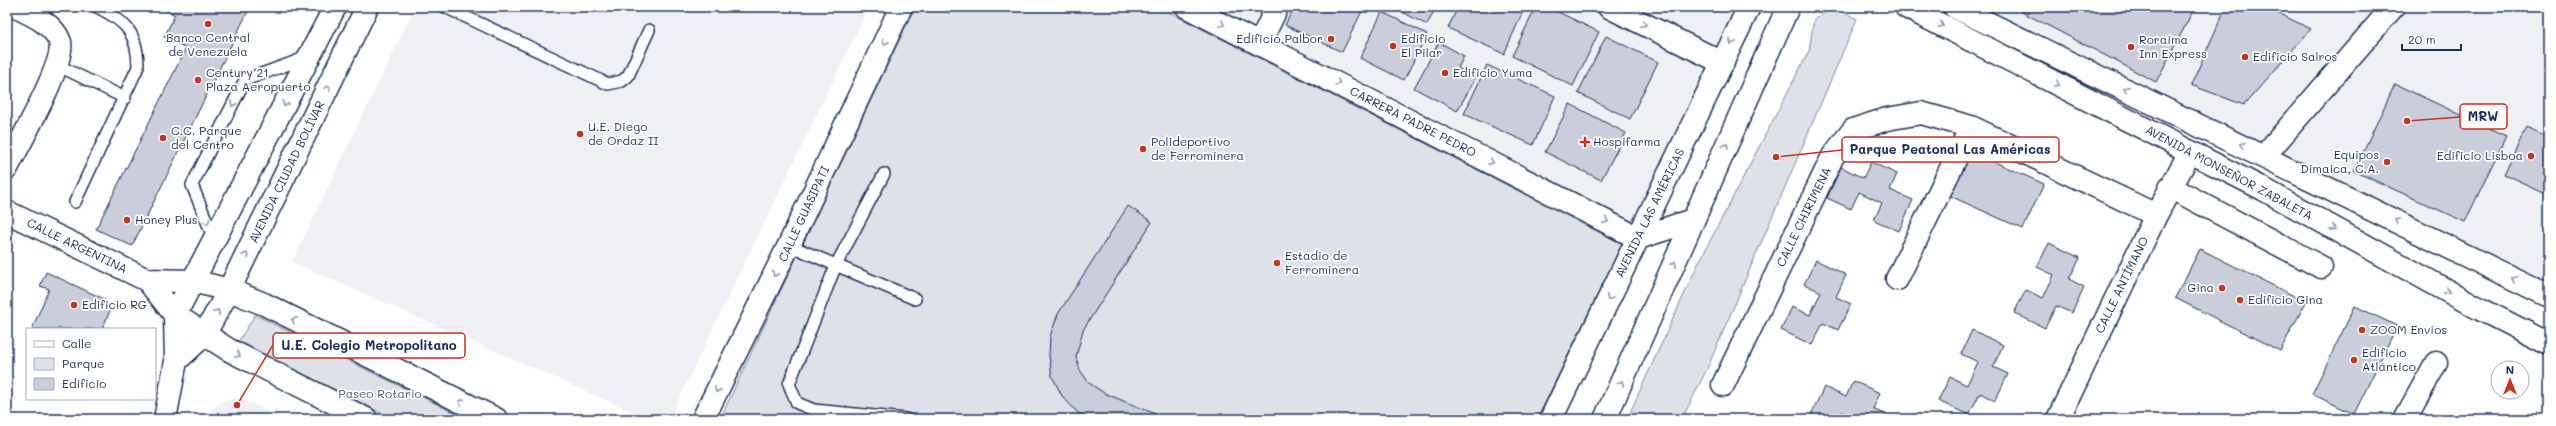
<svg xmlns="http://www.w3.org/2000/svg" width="2556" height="426" font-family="Mali,sans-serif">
<rect width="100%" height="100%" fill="#fff"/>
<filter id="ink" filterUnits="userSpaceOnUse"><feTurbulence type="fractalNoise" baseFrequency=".025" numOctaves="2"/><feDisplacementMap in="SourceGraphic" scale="8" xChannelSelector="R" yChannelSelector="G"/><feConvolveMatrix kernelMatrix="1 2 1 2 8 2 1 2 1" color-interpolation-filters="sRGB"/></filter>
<g filter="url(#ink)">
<path fill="#eff0f4" d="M415 7H869L669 419H649L292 262Z
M1187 7H1749L1638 238Z
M1955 7H2549V296Z
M235 398 245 400 284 419H206L212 409 221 402Z"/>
<path fill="#dee1e7" stroke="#7c88a2" d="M915 7H1159L1622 244 1537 419H720Z
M1834 7 1857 19 1707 369 1682 419H1627L1698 264 1809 51 1814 19Z
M255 315 467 419H393L238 342Z"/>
<path fill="#caceda" stroke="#1b2f5e" d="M159 7H239L248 11 132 246 96 229 186 48 164 37 175 15Z
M1294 7H1364L1342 52 1285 25Z
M1393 7H1436L1427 25Z
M1458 7H1525L1504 54 1448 28Z
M1536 7H1548L1599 32 1573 86 1512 56Z
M2022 7H2195L2156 82 2020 11Z
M2226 7H2265L2311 29 2244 105 2191 85Z
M1382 12 1427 34 1404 80 1360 58Z
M1606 36 1658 62 1630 119 1578 93Z
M1439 42 1464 56 1458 68 1476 78 1457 111 1414 88Z
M1487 65 1555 96 1533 145 1464 114Z
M2395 84 2506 136 2465 222 2354 171Z
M1570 104 1626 133 1601 180 1545 152Z
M2526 127 2549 137V195L2504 174Z
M1968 150 2044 184 2023 229 1948 195Z
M1871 162 1897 174 1890 190 1913 200 1899 231 1874 220 1882 203 1859 192 1851 209 1827 198 1841 167 1863 178Z
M1128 206 1152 222 1083 330 1076 357 1080 370 1089 383 1104 393 1168 419H1091L1078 413 1062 396 1052 376 1049 356 1050 336 1058 314Z
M2049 243 2080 258 2069 279 2084 287 2072 313 2056 306 2045 328 2014 313 2026 290 2043 298 2054 275 2037 267Z
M2200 249 2306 302 2280 351 2175 298Z
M1816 260 1846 275 1836 297 1851 304 1838 330 1823 323 1812 345 1781 330 1792 307 1810 315 1821 292 1804 284Z
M46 272 104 299 110 311 102 329H32L49 289 40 286Z
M2355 306 2397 326 2354 414 2312 394Z
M1972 330 2003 345 1993 367 2008 374 1995 401 1980 393 1969 415 1938 401 1950 377 1967 385 1978 362 1961 354Z
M1853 381 1880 393 1873 409 1895 419H1858L1842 412 1838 419 1810 417 1824 387 1846 397Z"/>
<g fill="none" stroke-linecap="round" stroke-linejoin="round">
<defs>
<path id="lane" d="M445 7 608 84 622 81 628 76 649 30
M57 65 125 98
M884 174 836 265 789 384 797 403 814 410 906 419
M75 202 138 67C138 34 126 21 97 7
M214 239 192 185 245 80 308 57
M789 245 915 299"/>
<path id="street" d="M1187 7 1638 238 1693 220
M1609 7 1723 63
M1260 43 1277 7
M2264 156 2393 7
M7 168C18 146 66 62 60 42 54 24 31 14 16 7
M2170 187 2321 267
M7 212 147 280 175 315 176 361 165 419
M1897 279 1971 127
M147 280 193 281
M176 361 204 335
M1723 385 1833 156 1853 130 1887 119 1921 113 1971 127 2156 215
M703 419 789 245 901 7
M2058 419 2156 215 2190 152
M2405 419 2436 363"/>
<path id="secondary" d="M335 7 175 315 229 350 366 419
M1906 7 2263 189 2480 309 2549 344
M1955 7 2549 296
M193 281 229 290 264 304 496 419
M204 335 229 290 367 7
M1551 419 1749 7
M1605 419 1788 7"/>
</defs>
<use href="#lane" stroke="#1b2f5e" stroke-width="14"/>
<use href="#street" stroke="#1b2f5e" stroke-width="25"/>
<use href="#secondary" stroke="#1b2f5e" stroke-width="25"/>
<use href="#lane" stroke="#fff" stroke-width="11"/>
<use href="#street" stroke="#fff" stroke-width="22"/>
<use href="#secondary" stroke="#fff" stroke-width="22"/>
</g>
<defs><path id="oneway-chevron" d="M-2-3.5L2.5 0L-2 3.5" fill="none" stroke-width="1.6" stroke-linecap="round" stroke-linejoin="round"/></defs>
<g stroke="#8d97ae">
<use href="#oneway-chevron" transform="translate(1222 24) rotate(26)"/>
<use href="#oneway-chevron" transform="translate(1644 24) rotate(26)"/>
<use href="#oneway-chevron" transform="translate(1941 25) rotate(27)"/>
<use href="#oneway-chevron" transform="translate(885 42) rotate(115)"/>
<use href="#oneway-chevron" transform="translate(1732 42) rotate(115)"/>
<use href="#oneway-chevron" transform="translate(1338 83) rotate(27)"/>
<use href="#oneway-chevron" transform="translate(2057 84) rotate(27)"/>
<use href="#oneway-chevron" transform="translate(328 88) rotate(-64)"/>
<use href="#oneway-chevron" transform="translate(2126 89) rotate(-154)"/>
<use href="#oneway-chevron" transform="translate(233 104) rotate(116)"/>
<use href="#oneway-chevron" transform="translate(285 104) rotate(117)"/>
<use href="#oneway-chevron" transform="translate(2243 145) rotate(-154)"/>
<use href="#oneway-chevron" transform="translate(1726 146) rotate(-66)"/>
<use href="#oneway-chevron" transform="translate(1491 162) rotate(27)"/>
<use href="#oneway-chevron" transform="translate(1606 221) rotate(27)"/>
<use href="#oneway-chevron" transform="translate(2397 221) rotate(-154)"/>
<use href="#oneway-chevron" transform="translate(207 222) rotate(68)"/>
<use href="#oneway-chevron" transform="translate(2333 228) rotate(29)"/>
<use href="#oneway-chevron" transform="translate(246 255) rotate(-64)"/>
<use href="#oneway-chevron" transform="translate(1674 264) rotate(-66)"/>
<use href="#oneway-chevron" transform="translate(775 274) rotate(116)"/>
<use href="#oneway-chevron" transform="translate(2514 279) rotate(-154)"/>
<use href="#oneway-chevron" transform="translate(2447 291) rotate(28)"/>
<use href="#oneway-chevron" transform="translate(1609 298) rotate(116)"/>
<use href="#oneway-chevron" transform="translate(217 312) rotate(-61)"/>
<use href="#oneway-chevron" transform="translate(294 320) rotate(-152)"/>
<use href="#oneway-chevron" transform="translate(238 355) rotate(27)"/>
<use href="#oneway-chevron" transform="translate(1621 383) rotate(-66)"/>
<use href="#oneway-chevron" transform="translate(717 390) rotate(116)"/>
<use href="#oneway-chevron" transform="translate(461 402) rotate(-154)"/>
</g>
</g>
<g fill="#c8321e" stroke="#fff" stroke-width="1.5">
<circle cx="208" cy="24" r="4"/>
<circle cx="1331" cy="39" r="4"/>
<circle cx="1393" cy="46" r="4"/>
<circle cx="2131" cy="47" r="4"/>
<circle cx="2245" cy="57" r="4"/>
<circle cx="1445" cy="73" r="4"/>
<circle cx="198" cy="80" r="4"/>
<circle cx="580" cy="134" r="4"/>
<circle cx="163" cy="138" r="4"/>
<path d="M1583 136h4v4h4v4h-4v4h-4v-4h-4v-4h4z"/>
<circle cx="1143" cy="149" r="4"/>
<circle cx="2531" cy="156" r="4"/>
<circle cx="2387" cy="162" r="4"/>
<circle cx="127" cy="220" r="4"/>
<circle cx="1277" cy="263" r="4"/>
<circle cx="2222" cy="288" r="4"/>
<circle cx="2240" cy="300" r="4"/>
<circle cx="74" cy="305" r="4"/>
<circle cx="2362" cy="330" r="4"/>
<circle cx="2354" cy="360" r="4"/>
</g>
<g text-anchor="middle" stroke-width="3.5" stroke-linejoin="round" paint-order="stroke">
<g font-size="12" fill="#1b2f5e" stroke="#fff" text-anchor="start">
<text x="208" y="42" text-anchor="middle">Banco Central<tspan x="208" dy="14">de Venezuela</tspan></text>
<text x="1323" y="43" text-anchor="end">Edificio Palbor</text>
<text x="1401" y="43">Edificio<tspan x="1401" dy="14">El Pilar</tspan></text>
<text x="2139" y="44">Roraima<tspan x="2139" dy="14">Inn Express</tspan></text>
<text x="2253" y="61">Edificio Salros</text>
<text x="206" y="77">Century 21<tspan x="206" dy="14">Plaza Aeropuerto</tspan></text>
<text x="1453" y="77">Edificio Yuma</text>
<text x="588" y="131">U.E. Diego<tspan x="588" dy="14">de Ordaz II</tspan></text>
<text x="171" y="135">C.C. Parque<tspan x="171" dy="14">del Centro</tspan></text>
<text x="1151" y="146">Polideportivo<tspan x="1151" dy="14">de Ferrominera</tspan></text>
<text x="1593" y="146">Hospifarma</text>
<text x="2379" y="159" text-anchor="end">Equipos<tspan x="2379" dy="14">Dimaica, C.A.</tspan></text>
<text x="2523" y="160" text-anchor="end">Edificio Lisboa</text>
<text x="135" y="224">Honey Plus</text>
<text x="1285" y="260">Estadio de<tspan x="1285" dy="14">Ferrominera</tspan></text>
<text x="2214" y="292" text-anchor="end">Gina</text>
<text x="2248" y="304">Edificio Gina</text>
<text x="82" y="309">Edificio RG</text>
<text x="2370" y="334">ZOOM Envíos</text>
<text x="2362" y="357">Edificio<tspan x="2362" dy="14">Atlántico</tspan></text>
</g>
<g font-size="12" fill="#1b2f5e" stroke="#fff">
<text transform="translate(1413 122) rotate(27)" y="4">CARRERA PADRE PEDRO</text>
<text transform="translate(287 172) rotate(-64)" y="4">AVENIDA CIUDAD BOLÍVAR</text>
<text transform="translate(2229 173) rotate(28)" y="4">AVENIDA MONSEÑOR ZABALETA</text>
<text transform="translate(1650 213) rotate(-64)" y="4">AVENIDA LAS AMÉRICAS</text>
<text transform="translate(804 214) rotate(-65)" y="4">CALLE GUASIPATI</text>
<text transform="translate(1804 217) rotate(-64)" y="4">CALLE CHIRIMENA</text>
<text transform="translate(77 246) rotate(26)" y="4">CALLE ARGENTINA</text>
<text transform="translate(2122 285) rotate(-64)" y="4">CALLE ANTÍMANO</text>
</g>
<g font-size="12" fill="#4c5c80" stroke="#fff">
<text x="380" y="398">Paseo Rotario</text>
</g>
</g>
<path fill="none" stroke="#c8321e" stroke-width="1.5" d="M2407 121L2460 117M1776 157L1842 150M237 405L273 345"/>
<g fill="#c8321e" stroke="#fff" stroke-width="1.5">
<circle cx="2407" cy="121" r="4"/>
<circle cx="1776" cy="157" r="4"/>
<circle cx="237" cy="405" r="4"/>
</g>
<g fill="#fff" stroke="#c8321e" stroke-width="1.5">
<rect x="2460" y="104" width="47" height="25" rx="4"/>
<rect x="1842" y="137" width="217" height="25" rx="4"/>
<rect x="273" y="333" width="192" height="25" rx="4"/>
</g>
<g font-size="13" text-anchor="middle" font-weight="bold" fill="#1b2f5e">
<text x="2483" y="121">MRW</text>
<text x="1950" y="154">Parque Peatonal Las Américas</text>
<text x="369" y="350">U.E. Colegio Metropolitano</text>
</g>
<rect width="2556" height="426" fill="none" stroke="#fff" stroke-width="24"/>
<rect x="12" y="12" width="2532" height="402" fill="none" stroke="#1b2f5e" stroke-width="1.5" filter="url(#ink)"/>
<rect x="26" y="328" width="130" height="72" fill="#ffffff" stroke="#a4acbf"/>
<rect x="34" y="341" width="20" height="6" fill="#ffffff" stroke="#a4acbf"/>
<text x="62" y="348" font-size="12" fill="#1b2f5e">Calle</text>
<rect x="34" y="358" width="20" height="12" fill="#dee1e7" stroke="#a4acbf"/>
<text x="62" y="368" font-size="12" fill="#1b2f5e">Parque</text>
<rect x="34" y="378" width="20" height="12" fill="#caceda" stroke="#a4acbf"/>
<text x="62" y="388" font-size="12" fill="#1b2f5e">Edificio</text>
<g transform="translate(2510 380)"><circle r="19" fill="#ffffff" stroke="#a4acbf"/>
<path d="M0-3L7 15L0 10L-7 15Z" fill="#c8321e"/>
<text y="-6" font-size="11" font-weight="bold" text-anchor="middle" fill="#1b2f5e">N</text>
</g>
<path d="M2402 44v6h59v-6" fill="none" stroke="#1b2f5e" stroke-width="2"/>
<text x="2408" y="44" font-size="12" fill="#1b2f5e" stroke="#ffffff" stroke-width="3" paint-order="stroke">20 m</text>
</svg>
